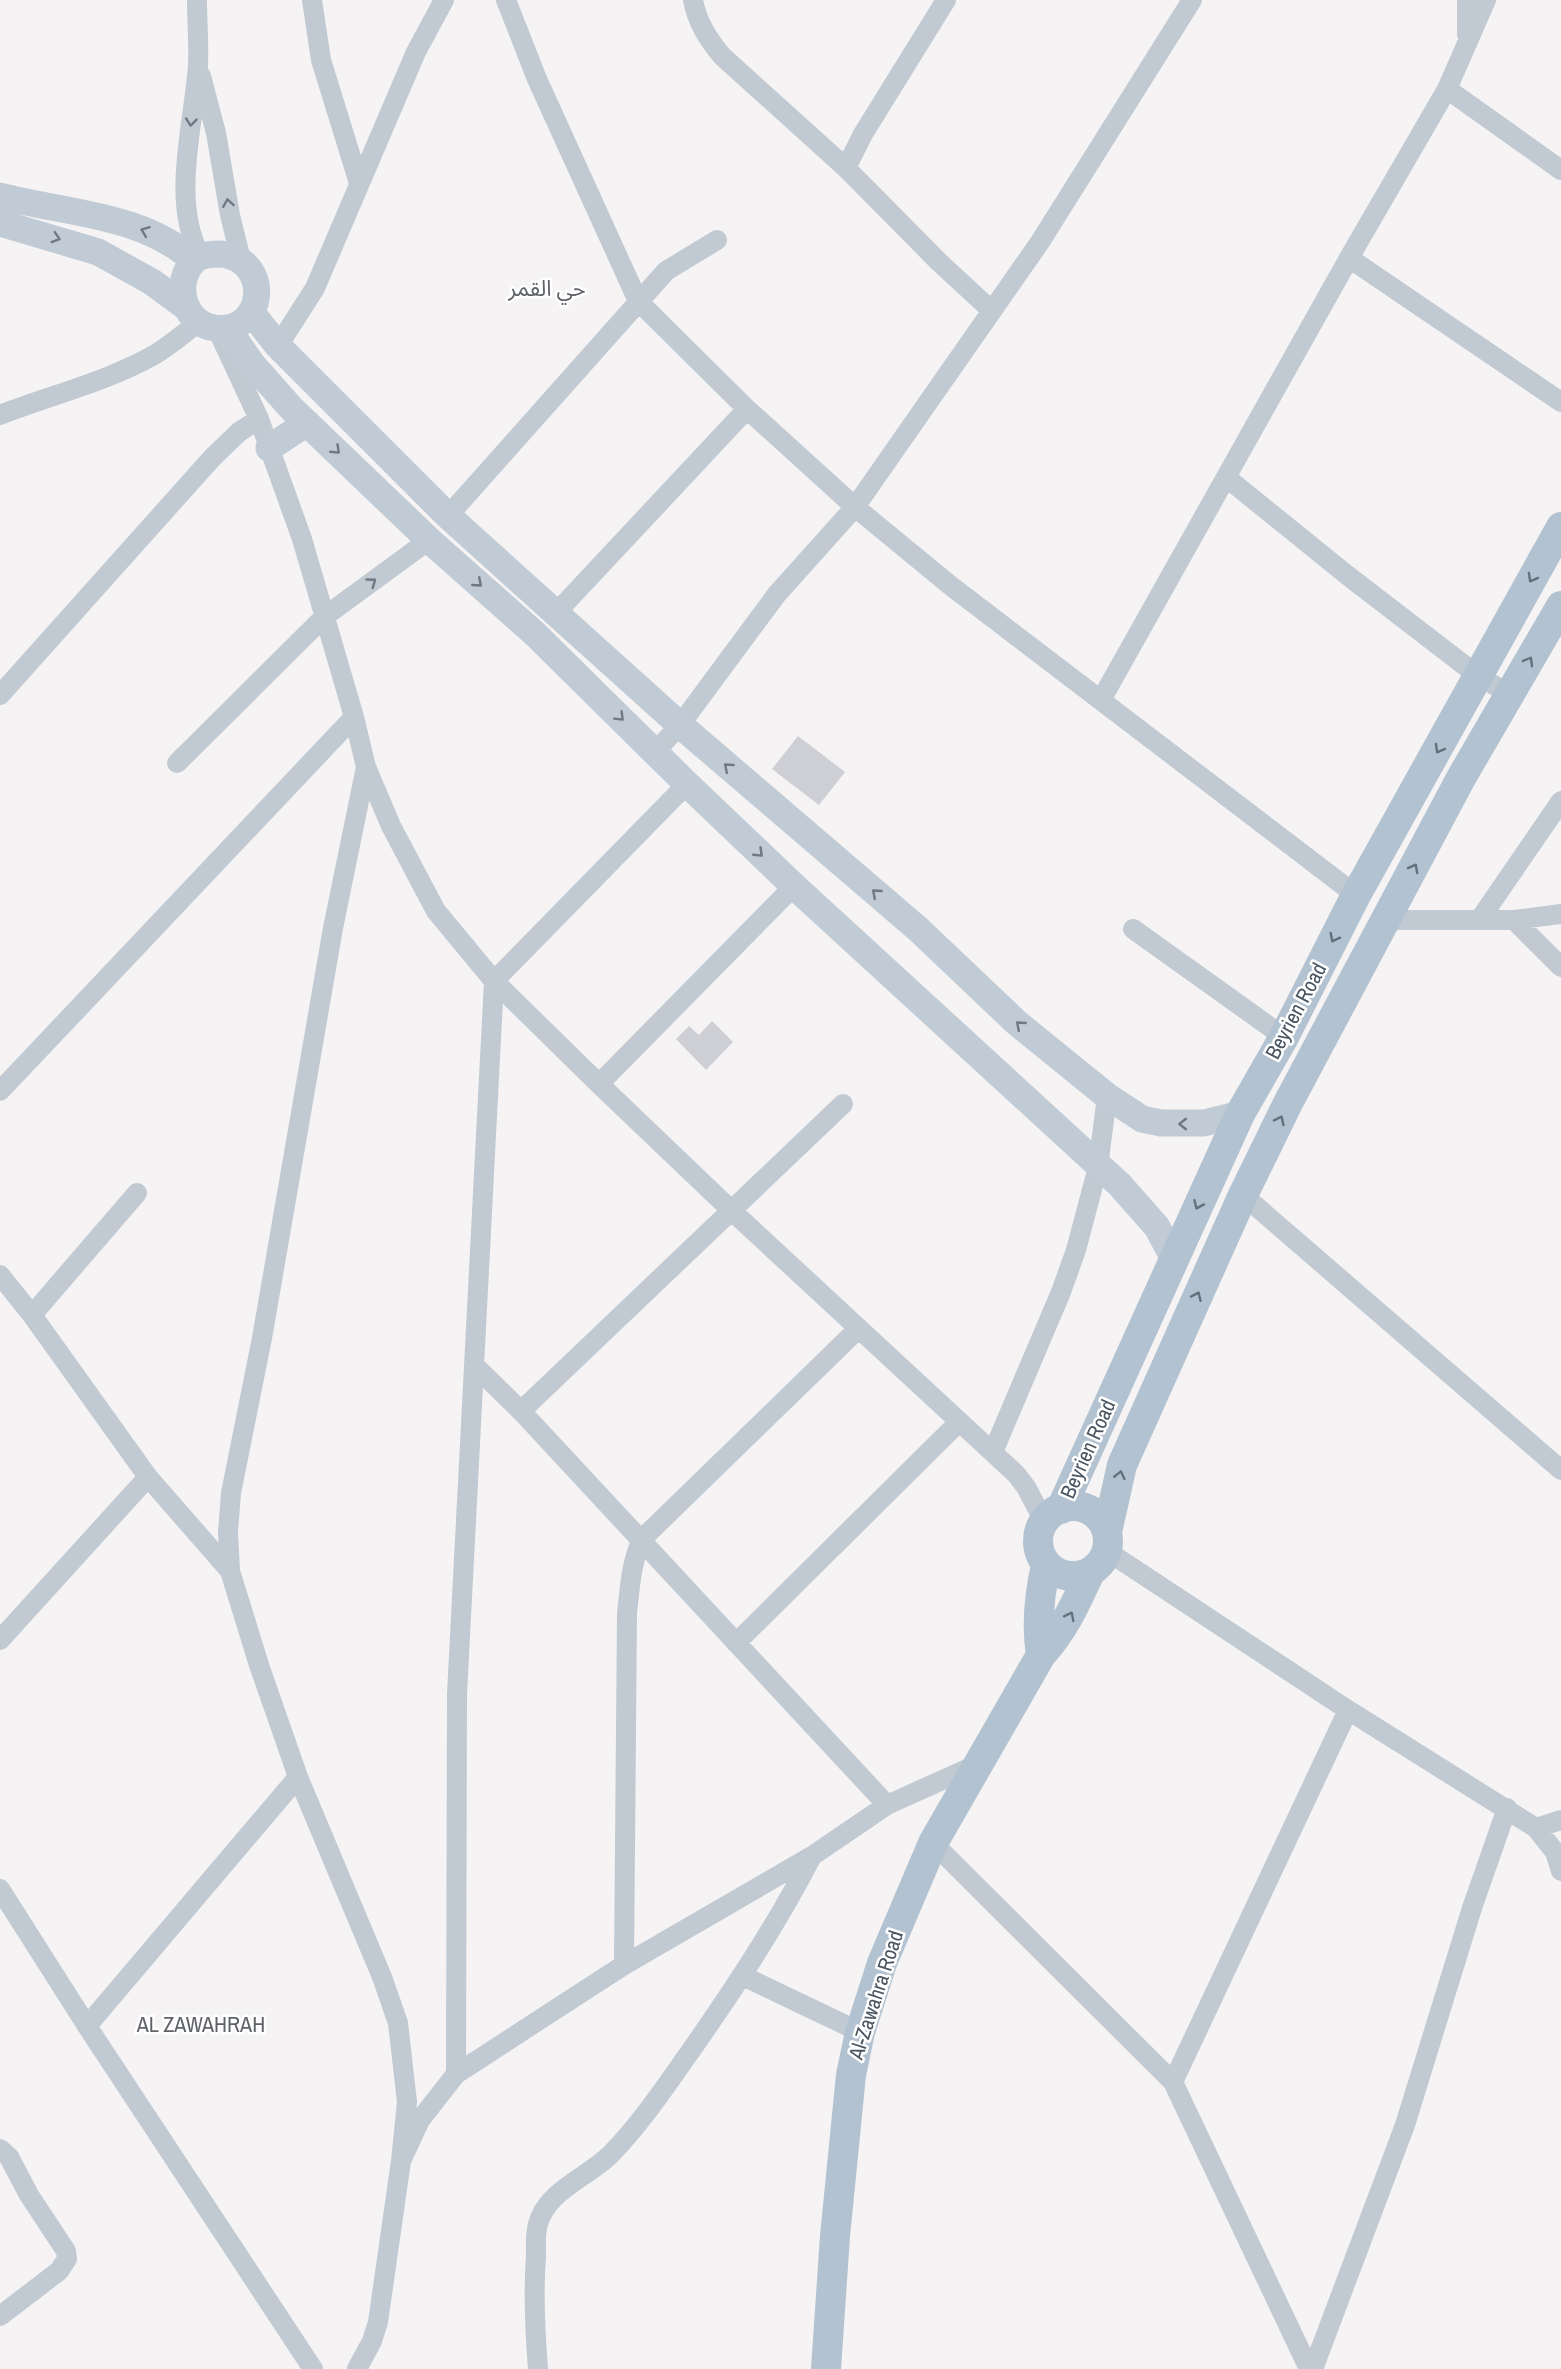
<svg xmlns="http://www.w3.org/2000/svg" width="1561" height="2369" font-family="'Archivo Narrow','Noto Sans Arabic',sans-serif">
<rect width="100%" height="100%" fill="#f5f3f3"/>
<path fill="#cdcfd5" d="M798 736 845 772 819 805 772 769Z
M712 1021 733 1042 706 1070 676 1039 689 1026 699 1035Z"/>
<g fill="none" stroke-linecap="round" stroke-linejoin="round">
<path stroke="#c1cad2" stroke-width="20" d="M197 0C197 22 199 44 198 65 194 124 170 203 201 257
M312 0 321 60 359 183
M506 0 537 79 638 301 747 409 855 507 951 586 1356 895
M693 0C697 22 708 39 722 56L846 168 939 262 992 311
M1467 0V35
M201 76 216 133 230 215 241 260
M1447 89 1561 170
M846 168 863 134 946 0
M1349 258 1561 402
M218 331 259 419 302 539 354 717 366 767 391 826 436 911 494 981 599 1084 732 1211 1016 1474 1026 1487 1044 1521
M278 346 315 288 416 52 444 0
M0 415C51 395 106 382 154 355 170 346 184 333 199 322
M1227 478 1347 575 1477 675 1509 694
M448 516 666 271 717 240
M555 614 747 409
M0 695 212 458 239 432 259 419
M1101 700 1349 258 1447 89 1486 0
M655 752 680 725 777 594 855 507 1040 242 1192 0
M177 763 324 617 429 540
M366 767 333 928 262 1338 231 1493 228 1532 230 1571 259 1665 298 1777 382 1977 398 2023 407 2102 401 2161
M1480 919 1561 801
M1387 920H1514L1561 914
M1514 920 1561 967
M1133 929 1284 1037
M599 1084 794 886
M0 1091 354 717
M1243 1195 1561 1470
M0 1275 32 1315 148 1477 230 1571
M32 1315 137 1193
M475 1366 521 1411 887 1805
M521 1411 843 1104
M993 1452 1061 1292 1076 1250 1098 1167 1107 1096
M1107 1551 1348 1710 1536 1828 1555 1852 1561 1871
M0 1640 148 1477
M736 1643 959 1422
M1536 1828 1561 1820
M933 1843 1173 2082 1309 2369
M0 1889 87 2026 313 2369
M624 1965 627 1613C630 1587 631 1563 642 1539L858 1329
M743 1976 860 2032
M87 2026 298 1777
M456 2074 457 1694 494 981 687 784
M1173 2082 1348 1710
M0 2149 9 2157 29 2195 66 2251 67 2259 59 2271 0 2316
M357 2369 372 2341 378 2322 401 2161 420 2120 456 2074 624 1965 812 1856 887 1805 978 1764
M538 2369C535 2331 533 2294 536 2256 536 2246 535 2234 538 2224 547 2190 589 2177 612 2153 642 2122 667 2084 692 2049 736 1986 777 1924 812 1856
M1313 2369 1405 2125 1472 1908 1507 1808"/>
<path stroke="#c1cbd6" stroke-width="27" d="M0 196C64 213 144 214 194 261
M0 223 98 252 152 282 186 307
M222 254C274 262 264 335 215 328 183 324 172 282 195 260 202 254 213 254 222 254Z
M251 312 278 346 448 516 680 725 918 929 1017 1023 1107 1096 1142 1119 1161 1123H1204L1240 1114
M227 328 252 364 291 408 429 540 534 633 687 784 794 886 1119 1184 1157 1227 1174 1259
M269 448 307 423"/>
<path stroke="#b3c2d1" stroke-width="30" d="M1038 1541a35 35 0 1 1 70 0a35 35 0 1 1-70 0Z
M1061 1509 1240 1114 1284 1037 1356 895 1561 527
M1107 1532 1122 1465 1243 1195 1288 1103 1461 778 1561 606
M1041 1655C1036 1624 1039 1596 1046 1565
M826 2369 835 2236 851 2075 860 2032 882 1963 933 1843 1041 1655C1064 1630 1076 1603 1090 1572"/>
</g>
<defs><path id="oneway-chevron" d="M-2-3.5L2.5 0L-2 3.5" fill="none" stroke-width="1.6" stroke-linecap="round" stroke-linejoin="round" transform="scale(1.5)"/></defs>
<g stroke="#6e7983">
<use href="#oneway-chevron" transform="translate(191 122) rotate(96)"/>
<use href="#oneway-chevron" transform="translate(228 203) rotate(-99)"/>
<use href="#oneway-chevron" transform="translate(372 582) rotate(-36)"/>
</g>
<g stroke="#6e7984">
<use href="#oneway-chevron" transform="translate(145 231) rotate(-159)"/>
<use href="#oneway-chevron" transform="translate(56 238) rotate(18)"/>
<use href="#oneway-chevron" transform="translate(336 450) rotate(44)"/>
<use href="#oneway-chevron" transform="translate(478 583) rotate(41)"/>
<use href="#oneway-chevron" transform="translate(620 717) rotate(45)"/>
<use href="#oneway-chevron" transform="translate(728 767) rotate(-139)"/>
<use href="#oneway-chevron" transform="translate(759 853) rotate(44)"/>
<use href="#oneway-chevron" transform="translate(876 893) rotate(-139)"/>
<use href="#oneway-chevron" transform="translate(1020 1025) rotate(-139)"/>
<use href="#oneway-chevron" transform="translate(1183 1124) rotate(180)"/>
</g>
<g stroke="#64717d">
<use href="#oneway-chevron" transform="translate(1532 578) rotate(119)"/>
<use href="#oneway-chevron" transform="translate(1529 661) rotate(-60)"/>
<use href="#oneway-chevron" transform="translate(1439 749) rotate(119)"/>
<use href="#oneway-chevron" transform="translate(1414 868) rotate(-62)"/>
<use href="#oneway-chevron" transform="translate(1334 938) rotate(117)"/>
<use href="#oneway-chevron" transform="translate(1280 1120) rotate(-64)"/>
<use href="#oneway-chevron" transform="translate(1198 1205) rotate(114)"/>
<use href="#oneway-chevron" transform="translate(1197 1296) rotate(-66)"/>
<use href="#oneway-chevron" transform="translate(1120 1475) rotate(-77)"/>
<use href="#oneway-chevron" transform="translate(1070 1616) rotate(-63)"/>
</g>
<g text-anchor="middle" stroke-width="5" stroke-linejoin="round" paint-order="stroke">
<g font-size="21" fill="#4a5661" stroke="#fff">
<text transform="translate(1296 1011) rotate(-62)" y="7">Beyrien Road</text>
<text transform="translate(1088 1449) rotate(-66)" y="7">Beyrien Road</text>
<text transform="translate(876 1995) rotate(-72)" y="7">Al-Zawahra Road</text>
</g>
<g font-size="22" fill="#5f6368" stroke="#fff">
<text x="547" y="296">حي القمر</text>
<text x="201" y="2032">AL ZAWAHRAH</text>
</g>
</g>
</svg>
